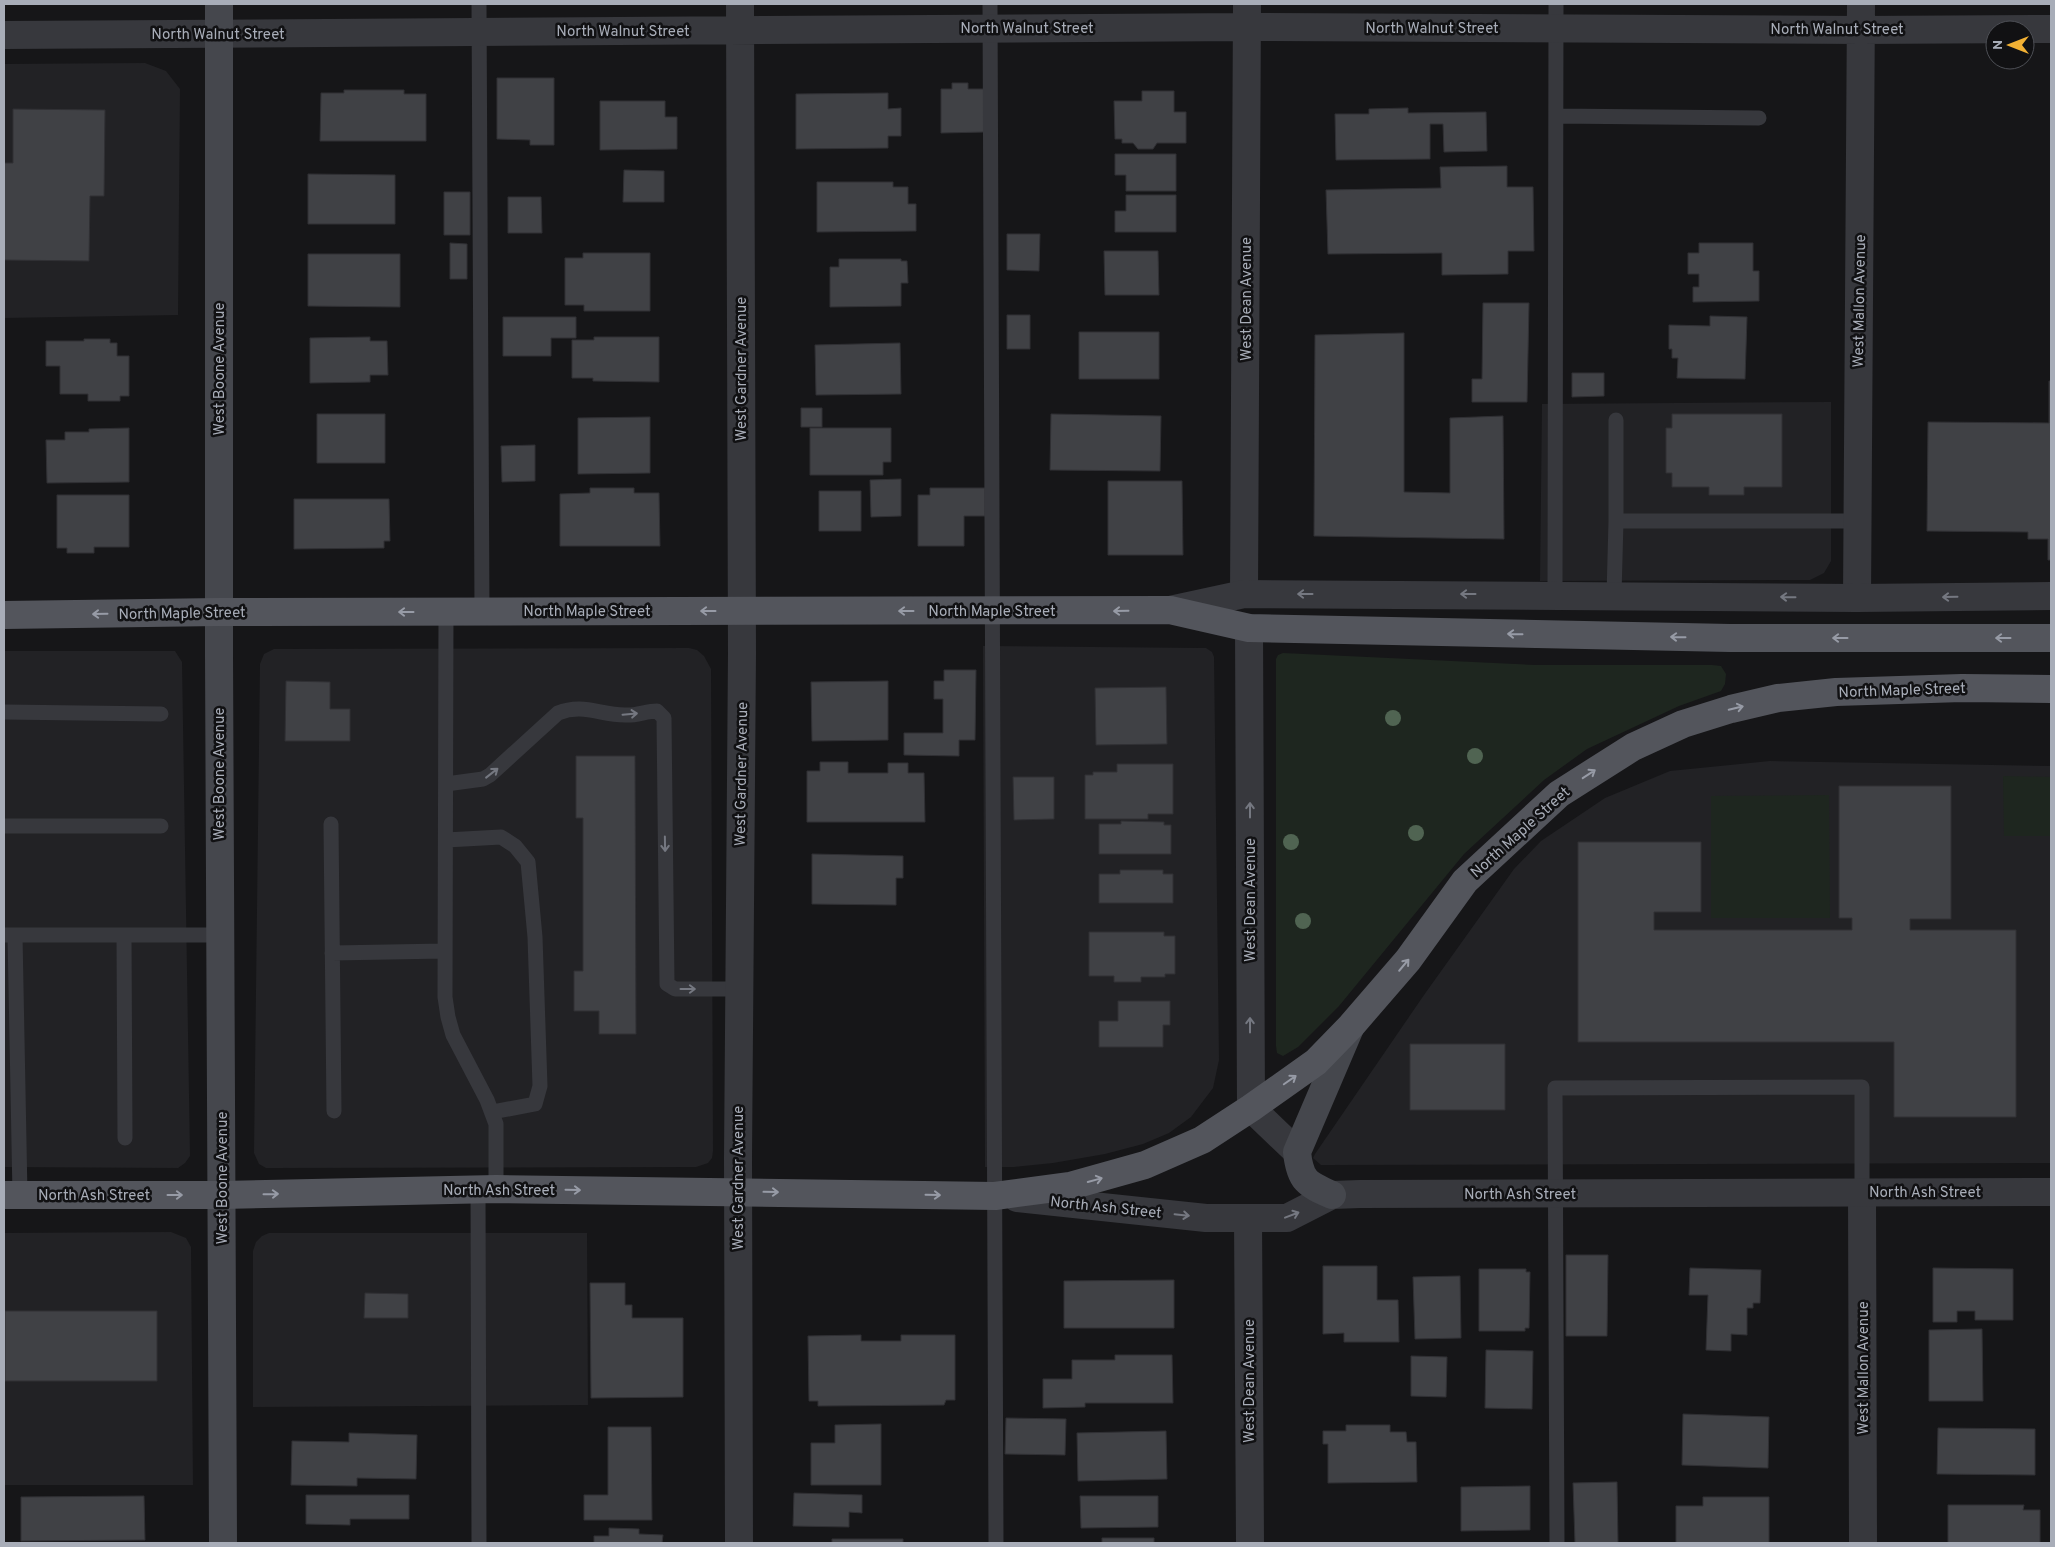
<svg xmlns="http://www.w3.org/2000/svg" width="2055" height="1547" font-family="Overpass,sans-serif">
<rect width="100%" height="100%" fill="#161618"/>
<path fill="#222225" d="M145 63 166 71 180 89 178 315 4 318V64Z
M1831 402V561L1824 573 1810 580 1540 581 1542 404Z
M983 646 1199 648H1206L1212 652 1214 657 1219 1060 1213 1088 1191 1117 1169 1133 1143 1144 1105 1154 1053 1163 1014 1167H985Z
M689 648 697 650 704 656 711 669 713 1151 712 1158 708 1163 696 1167 266 1168 259 1164 254 1153 260 664 264 654 274 649Z
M4 651H175L182 662 190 1156 185 1163 178 1168 4 1167Z
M1770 761 2051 766V1163L1321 1165 1313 1158 1315 1154 1424 995 1514 869 1541 841 1605 798 1670 771Z
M171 1232 186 1238 191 1247 193 1485H4V1233Z
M269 1233H587L588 1405 253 1407V1251L256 1242 262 1236Z"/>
<path fill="#1e261f" d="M1283 653 1534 665H1712L1721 666 1726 674 1725 684 1721 691 1679 706 1587 749 1544 780 1464 854 1339 1006 1298 1047 1283 1056 1277 1053 1276 1046V659L1278 655Z
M2003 776 2051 777V836H2004Z
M1829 795 1830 918H1711V796Z"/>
<path fill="#404145" stroke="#303034" d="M497 78H554V145H530V140L497 139Z
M952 83H968V89H984L985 132 941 133V89H952Z
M344 90H404V94H426V141H320L321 93H344Z
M1142 91H1174V112H1186V143H1157L1153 149H1138L1133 143H1122V139H1115L1114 101H1142Z
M888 93V109L901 108V136H888V148L796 149V94Z
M600 101H665V117H677V149L600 150Z
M1408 108V113L1486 112 1487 151 1444 152 1443 124H1430V159L1336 160 1335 114H1369V109Z
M13 109 105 110 104 196H90L89 261 4 260V163H13Z
M1115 154H1176V191H1126V175H1115Z
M1507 166V187H1533L1534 251H1508V274L1442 275V253L1328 254 1326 190 1441 188 1440 167Z
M624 170 664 171V202H623Z
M308 174 395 175V224H308Z
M817 182H893V187H908V204H916V231L817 232Z
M444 192H470V235H444Z
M1126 195H1176V232H1115V211H1126Z
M508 197H541L542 233H508Z
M1007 234H1040L1039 271 1007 270Z
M450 243 467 244V279H450Z
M1699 243H1753V271H1759V301L1693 302V287H1699V274H1688V253H1699Z
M1104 251H1158L1159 295H1105Z
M583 253H650V311H584V305H565V258H583Z
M308 254H400V307L308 306Z
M839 259H901V261H907L908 283H901V306L830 307V267H839Z
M1483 303H1529L1527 402H1472V379H1482Z
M1007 315H1030V349H1007Z
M1710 316 1747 317 1745 379 1677 378 1678 358H1672V349H1669V325L1710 326Z
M503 317H576V338H551V356H503Z
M1079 332H1159V379H1079Z
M1404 333V492L1450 493V418L1503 416 1504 539 1314 536 1315 335Z
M370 337V341H387L388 375H370V382L310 383V338Z
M594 337H659V382L593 381V378H572V340H594Z
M84 339H110V343H117V356H129V396H120V401H88V394H60V366H46V341H84Z
M900 343 901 394 816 395 815 345Z
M1572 373H1604V396L1572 397Z
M2049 381H2051V560H2048V539H2028V532L1927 531 1928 422 2049 423Z
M801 408H822V427H801Z
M317 414H385V463H317Z
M1051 414 1161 416 1160 471 1050 470Z
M1672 414H1782V487H1744V495H1709V487H1672V473H1666V428H1672Z
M650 417V473L578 474V418Z
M129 428V482L47 483 46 440H65V432H89V429Z
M810 428H891V462H883V475H810Z
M535 445V481L502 482 501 446Z
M901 479V516L871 517 870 480Z
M1108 481H1182L1183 555H1108Z
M590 488H634V493H659L660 546H560V494L590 493Z
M930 488H985V516H964V546H918V495H930Z
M819 491H861V531H819Z
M57 495H129V547H94V553H67V548H57Z
M294 499H389L390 541H384V548L294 549Z
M944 670H976L975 740H959V756L904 755V733H943V699H934V681H944Z
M286 681 330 682V709H350V741H285Z
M888 681V740L812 741 811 682Z
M1166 687 1167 744 1096 745 1095 688Z
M576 756H635L636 1034H599V1011H574V971H583V818H576Z
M820 762H848V773H888V763H908V773H924L925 822H807V771H820Z
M1117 764H1173V814H1148V819H1085V775H1093V772H1117Z
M1013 777H1054V819L1014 820Z
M1839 786H1951V919H1910V930H2016V1117H1894V1042H1578V842H1701V912H1654V930H1852V918H1839Z
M1121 821 1164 822V825H1171V854H1099V824H1121Z
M812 854 903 856V878H896V905L812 904Z
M1120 870H1163V874H1173V903H1099V874H1120Z
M1089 932H1164V936H1175V974H1165V977H1141V982H1114V976H1089Z
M1118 1001H1170V1025H1163V1047H1099V1021H1118Z
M1410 1044H1505V1110H1410Z
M1566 1255H1608L1607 1336H1566Z
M1323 1266H1377V1300H1398L1399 1342H1344V1333L1323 1334Z
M1690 1268 1761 1270 1760 1303H1753V1308H1747V1335L1731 1334V1351L1706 1350 1708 1295H1689Z
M1933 1268 2013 1269V1320H1975V1311H1957V1322H1933Z
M1479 1269H1526V1272H1530L1529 1328H1525V1331H1479Z
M1460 1276 1461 1338 1415 1339 1413 1277Z
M1174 1280V1328H1064V1281Z
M590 1283H625V1305H632V1318H683V1397L591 1398Z
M365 1293 408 1294V1318H364Z
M5 1311H157V1381H5Z
M1982 1329 1983 1401H1929V1330Z
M861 1335V1341H901V1335H955V1400H946L944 1405 818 1406V1401H809L808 1336Z
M1486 1350 1533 1351 1532 1409 1485 1408Z
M1115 1355H1172L1173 1403H1085V1407L1043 1408V1379H1072V1360H1115Z
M1411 1356 1447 1357 1446 1397 1411 1396Z
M1683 1414 1769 1417 1768 1468 1682 1465Z
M1006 1418 1066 1419 1065 1455 1005 1454Z
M881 1424V1485H811V1443H835V1425Z
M1346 1425H1390V1432H1406L1407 1442H1416L1417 1482 1328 1483V1444H1323V1431H1346Z
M608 1427H651L652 1520H584V1495H608Z
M1938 1428 2035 1429V1475L1937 1474Z
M1166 1431 1167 1479 1078 1481 1077 1433Z
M349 1433 417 1435 416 1479 357 1478V1486L291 1485 292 1441 349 1442Z
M1617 1482 1618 1543H1575L1573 1483Z
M1530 1486V1530L1461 1531V1487Z
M794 1493 862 1495V1513L849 1512V1527L793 1526Z
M306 1495H409V1519H350V1525L306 1524Z
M144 1496 145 1540 21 1541V1497Z
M1080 1496H1158V1527L1081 1528Z
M1703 1497H1769V1543H1676V1506H1703Z
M1948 1505H2024L2023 1510H2040V1543H1948Z
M609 1528 639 1529V1534L663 1535 662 1543H594V1536H609Z
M1102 1538H1154V1543H1102Z
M832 1539H903V1543H832Z"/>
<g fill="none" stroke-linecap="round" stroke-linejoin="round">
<path stroke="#37383d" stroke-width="15" d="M479 4 482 612
M990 4 996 1543
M1556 116 1759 118
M1616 420V521
M1555 594 1556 4
M1614 595 1616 521H1857
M446 612 445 997 448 1017 453 1035 487 1100 496 1124V1189
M4 712 161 714
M446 784 483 779 490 775 558 713C583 703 600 715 625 715 636 716 646 711 657 711L664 718 667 984 675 989H739
M331 824 334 1111
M4 826H161
M446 840 501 837 515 846 528 862 535 937 540 1086 535 1104 492 1112
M4 935H220
M15 935 20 1195
M124 935 125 1138
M332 953 445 951
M478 1189 479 1543
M1557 1543 1555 1088 1862 1087V1192"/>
<path stroke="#37383d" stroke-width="28" d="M4 35 1247 27 1861 30 2051 29
M1244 594 1247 4
M1857 598 1861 4
M1249 628 1251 1108 1297 1152
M1862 1192 1863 1543
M1248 1218 1250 1543
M739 1543 738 1158 742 653 740 4"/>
<path stroke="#37383d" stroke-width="28" d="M1170 610 1244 594 1857 598 2051 596
M1017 1198 1206 1218H1287L1332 1195 1360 1194 2051 1192"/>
<path stroke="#45474d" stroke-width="28" d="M219 4V656L223 1543
M1332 1195C1307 1184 1300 1181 1297 1152L1350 1028"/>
<path stroke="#53555c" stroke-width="28" d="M4 615 219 612 1170 610 1249 628 1730 638H2051
M4 1195H222L496 1189 995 1196 1070 1186 1145 1165 1202 1140 1251 1108 1316 1062 1351 1026 1408 960 1465 881 1559 794 1633 747 1683 724 1731 709 1778 698 1836 692 1962 688 2051 689"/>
</g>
<g fill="#506452">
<circle cx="1393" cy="718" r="8"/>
<circle cx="1475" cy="756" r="8"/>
<circle cx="1416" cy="833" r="8"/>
<circle cx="1291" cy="842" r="8"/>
<circle cx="1303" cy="921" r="8"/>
</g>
<defs><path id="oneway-shaft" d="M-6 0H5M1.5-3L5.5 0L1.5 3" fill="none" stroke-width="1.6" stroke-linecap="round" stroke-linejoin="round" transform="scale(1.25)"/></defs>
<g stroke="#757881">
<use href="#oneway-shaft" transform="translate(1305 594) rotate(-180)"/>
<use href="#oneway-shaft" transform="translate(1468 594) rotate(-180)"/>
<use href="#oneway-shaft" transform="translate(1788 597) rotate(-179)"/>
<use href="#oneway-shaft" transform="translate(1950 597) rotate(179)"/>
<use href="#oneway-shaft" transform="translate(630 714) rotate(-5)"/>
<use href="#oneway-shaft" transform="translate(492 773) rotate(-38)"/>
<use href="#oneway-shaft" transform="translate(1250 810) rotate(-90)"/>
<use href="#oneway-shaft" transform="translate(665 844) rotate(89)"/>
<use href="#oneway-shaft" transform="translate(688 989)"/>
<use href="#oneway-shaft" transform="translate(1250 1025) rotate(-90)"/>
<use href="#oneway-shaft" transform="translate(1182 1215) rotate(6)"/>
<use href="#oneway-shaft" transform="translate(1292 1215) rotate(-21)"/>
</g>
<g stroke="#979ba6">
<use href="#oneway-shaft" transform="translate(708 611) rotate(180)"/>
<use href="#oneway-shaft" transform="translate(906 611) rotate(-180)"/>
<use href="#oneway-shaft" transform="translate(1121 611) rotate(179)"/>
<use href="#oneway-shaft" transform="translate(406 612) rotate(180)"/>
<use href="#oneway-shaft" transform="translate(100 614) rotate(179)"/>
<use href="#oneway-shaft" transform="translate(1515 634) rotate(-179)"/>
<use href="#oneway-shaft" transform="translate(1678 637) rotate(-179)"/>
<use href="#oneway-shaft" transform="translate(1840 638) rotate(-180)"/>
<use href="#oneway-shaft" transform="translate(2003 638) rotate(180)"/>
<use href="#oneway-shaft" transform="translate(1736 708) rotate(-14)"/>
<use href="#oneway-shaft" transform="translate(1589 774) rotate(-33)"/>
<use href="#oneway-shaft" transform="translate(1404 965) rotate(-50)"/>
<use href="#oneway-shaft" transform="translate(1290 1080) rotate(-35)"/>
<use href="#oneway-shaft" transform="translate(1095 1180) rotate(-15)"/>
<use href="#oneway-shaft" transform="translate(573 1190) rotate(1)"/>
<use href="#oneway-shaft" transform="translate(771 1192) rotate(1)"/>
<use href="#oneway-shaft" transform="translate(271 1194) rotate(-1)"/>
<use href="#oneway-shaft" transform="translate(175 1195)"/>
<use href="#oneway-shaft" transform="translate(933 1195) rotate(1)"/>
</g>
<g text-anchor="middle" stroke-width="5" stroke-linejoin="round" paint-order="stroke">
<g font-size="15" fill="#a8adb8" stroke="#111113">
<text x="1027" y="33">North Walnut Street</text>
<text x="1432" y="33">North Walnut Street</text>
<text x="1837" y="34">North Walnut Street</text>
<text x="623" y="36">North Walnut Street</text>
<text x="218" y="39">North Walnut Street</text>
<text transform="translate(1246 299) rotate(-90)" y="5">West Dean Avenue</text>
<text transform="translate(1859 301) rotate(-89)" y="5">West Mallon Avenue</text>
<text transform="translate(219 369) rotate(-90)" y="5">West Boone Avenue</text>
<text transform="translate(741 369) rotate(-90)" y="5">West Gardner Avenue</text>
<text x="587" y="616">North Maple Street</text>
<text x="992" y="616">North Maple Street</text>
<text transform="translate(182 613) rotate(-1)" y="5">North Maple Street</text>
<text transform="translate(1902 690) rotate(-2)" y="5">North Maple Street</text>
<text transform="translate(219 774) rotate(-90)" y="5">West Boone Avenue</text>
<text transform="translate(741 774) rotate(-89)" y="5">West Gardner Avenue</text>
<text transform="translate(1520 832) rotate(-42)" y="5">North Maple Street</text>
<text transform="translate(1250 900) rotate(-90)" y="5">West Dean Avenue</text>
<text transform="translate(222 1178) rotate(-90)" y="5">West Boone Avenue</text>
<text transform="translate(738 1178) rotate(-90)" y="5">West Gardner Avenue</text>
<text x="499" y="1195">North Ash Street</text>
<text x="1925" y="1197">North Ash Street</text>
<text x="1520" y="1199">North Ash Street</text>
<text x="94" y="1200">North Ash Street</text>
<text transform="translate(1106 1207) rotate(6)" y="5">North Ash Street</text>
<text transform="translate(1863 1368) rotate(-90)" y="5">West Mallon Avenue</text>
<text transform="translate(1249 1381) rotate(-90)" y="5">West Dean Avenue</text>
</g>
</g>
<rect width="2055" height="1547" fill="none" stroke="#a8adb8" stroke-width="10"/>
<g transform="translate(2010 45) rotate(270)"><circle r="24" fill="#111113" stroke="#4d4f55"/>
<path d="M0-4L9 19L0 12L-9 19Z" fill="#f2b134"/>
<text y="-8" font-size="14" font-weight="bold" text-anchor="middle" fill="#a8adb8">N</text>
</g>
</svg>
